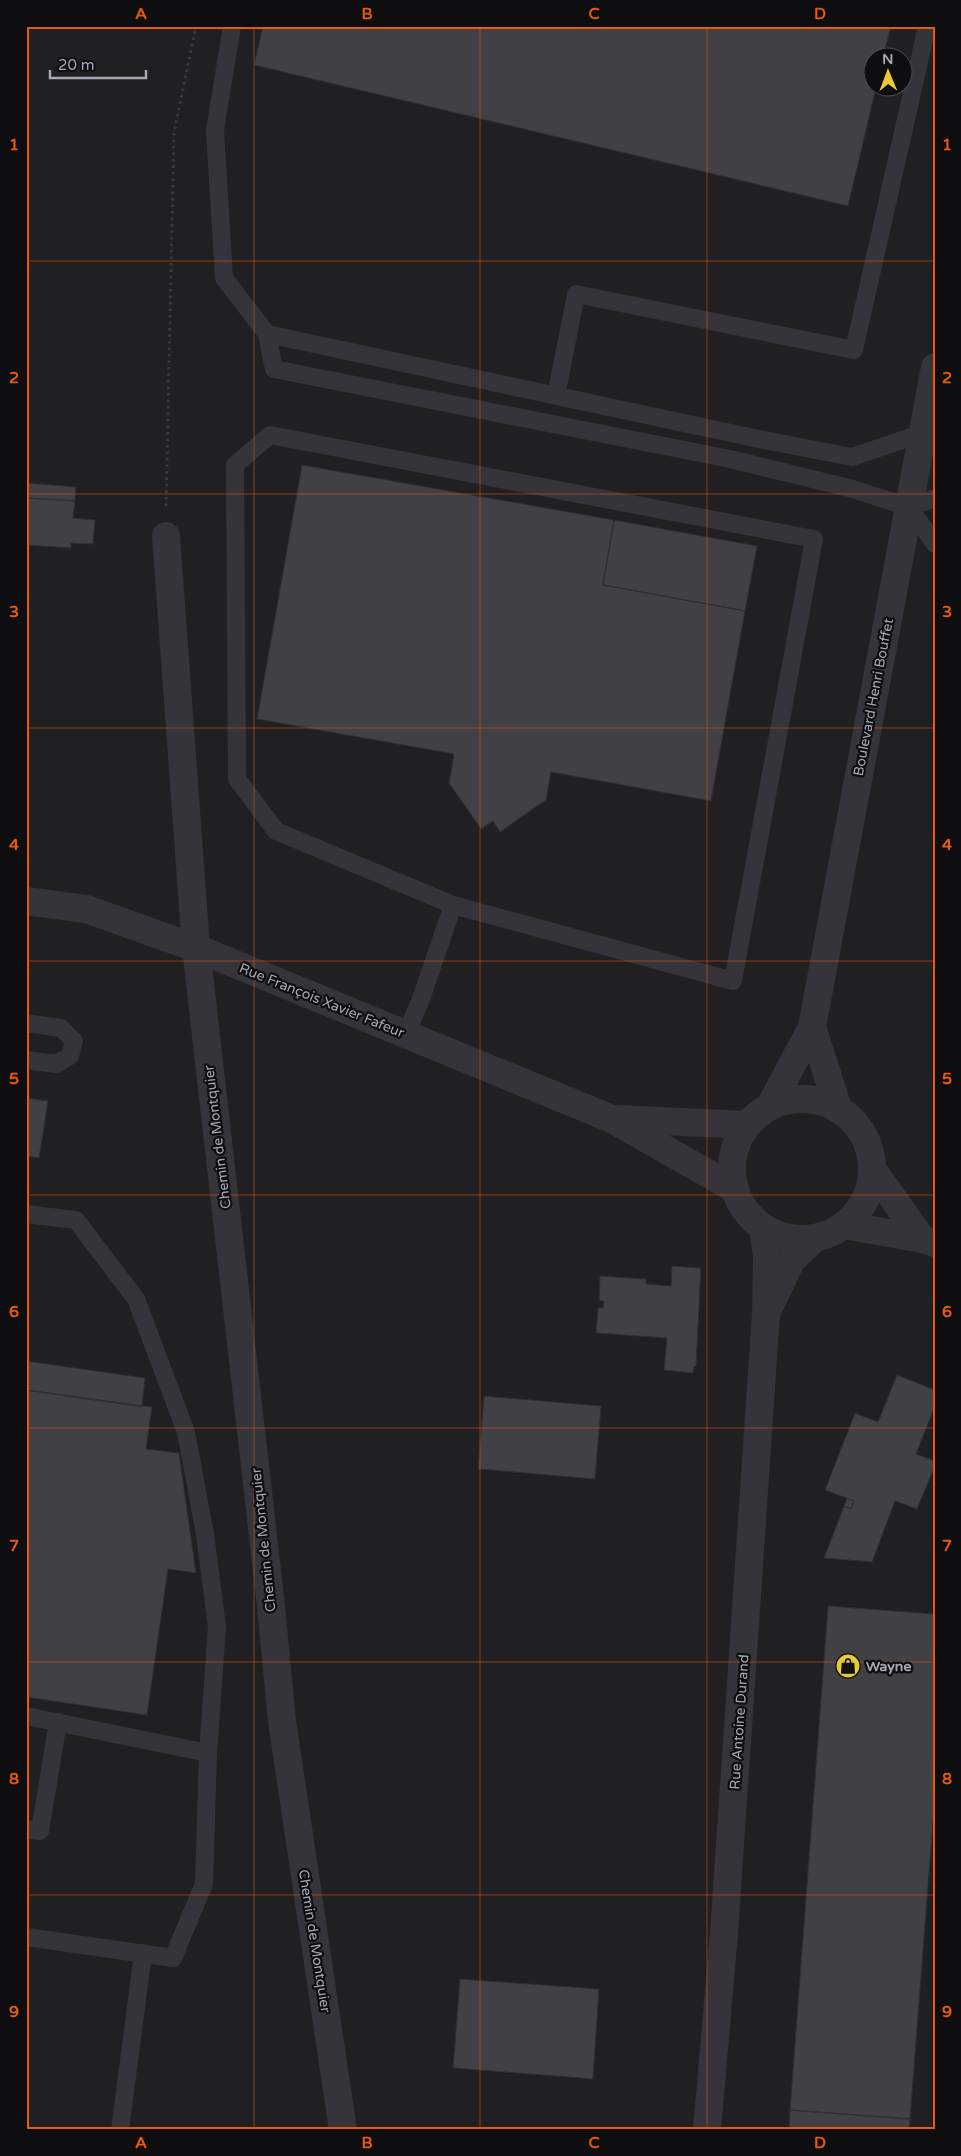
<svg xmlns="http://www.w3.org/2000/svg" width="961" height="2156" font-family="'Varela Round',sans-serif">
<rect width="100%" height="100%" fill="#131315"/>
<path fill="#201f22" fill-rule="evenodd" d="M26 26H935V2130H26ZM874 58H904V88H874Z"/>
<path fill="#404045" stroke="#2e2d31" d="M263 26H891L883 58H874V88H876L848 206 254 65Z
M302 465 614 520 603 585 745 611 711 801 551 772 546 800 500 832 493 821 481 829 449 783 454 754 257 719Z
M26 483 76 487 75 501 26 498Z
M26 498 75 501 73 518 95 520 93 544 71 543V548L26 545Z
M614 520 757 546 745 611 603 585Z
M26 1098 48 1101 39 1158 26 1156Z
M672 1266 701 1268 696 1366H694L693 1373 664 1370 667 1338 596 1333 598 1308H603L604 1301 599 1300 600 1276 646 1279V1284L671 1286Z
M26 1361 145 1378 142 1407 26 1390Z
M897 1375 935 1390V1406L916 1454 935 1461V1466L917 1509 895 1501 872 1562 824 1558 844 1506 851 1509 854 1501 825 1490 855 1413 878 1422Z
M26 1390 152 1407 146 1449 179 1453 196 1573 168 1569 147 1715 26 1697Z
M484 1396 601 1406 595 1479 478 1469Z
M847 1498 854 1501 851 1509 844 1506Z
M828 1606 935 1614V1796L910 2119 790 2110Z
M460 1979 599 1989 593 2079 453 2068Z
M790 2110 910 2119 909 2130H789Z"/>
<g fill="none" stroke-linecap="round" stroke-linejoin="round">
<path stroke="#3a3b41" stroke-width="3" stroke-dasharray="2.5 4" stroke-linecap="butt" d="M166 506 174 133 196 26"/>
<path stroke="#34343a" stroke-width="18" d="M232 26 215 130 224 278 267 334 759 439 852 457 923 433
M267 334 274 369 730 459 853 489 909 507
M556 396 576 294 854 350 927 26
M935 498 909 507 935 544
M26 1023 61 1028 74 1041 70 1056 56 1064 26 1060
M406 1034 421 999 453 905 733 981 814 539 270 435 235 465 237 779 276 831 453 905
M26 1214 76 1220 136 1299 186 1432 205 1534 217 1627 208 1753 204 1884 173 1958 26 1937
M26 1716 208 1753
M26 1829 40 1831 58 1722
M120 2130 143 1953"/>
<path stroke="#34343a" stroke-width="28" d="M166 536 196 948 271 1606 282 1721 343 2130
M26 901 86 909 196 948 612 1119 735 1189
M812 1027 838 1108
M732 1169a70 70 0 1 1 140 0a70 70 0 1 1-140 0Z
M770 1106 812 1027 935 367
M617 1119 747 1125
M873 1170 922 1239
M844 1225 922 1239 935 1243
M763 1227 767 1256 766 1314 791 1261 815 1238
M707 2130 724 1933 766 1314"/>
</g>
<path fill="none" stroke="#e8590c" stroke-width="1" stroke-opacity="0.55" d="M254 26V2130M480 26V2130M707 26V2130M26 261H935M26 494H935M26 728H935M26 961H935M26 1195H935M26 1428H935M26 1662H935M26 1895H935"/>
<defs>
<symbol id="shop-disc" viewBox="-11 -11 22 22"><circle r="9.5" fill="#ebcb35" stroke="#0e0e10"/><path d="M-5-2.5h2.3a2.7 3.5 0 0 1 5.4 0H5L5.5 6h-11ZM-1.5-2.5h3a1.5 2.3 0 0 0-3 0Z" fill="#111"/></symbol>
</defs>
<g fill-rule="evenodd">
<use href="#shop-disc" x="834" y="1652" width="28" height="28"/>
</g>
<g text-anchor="middle" stroke-width="4.5" stroke-linejoin="round" paint-order="stroke">
<g font-size="14" fill="#a5a8b5" stroke="#0e0e10">
<text transform="translate(873 697) rotate(-79)" y="5">Boulevard Henri Bouffet</text>
<text transform="translate(322 1000) rotate(22)" y="5">Rue François Xavier Fafeur</text>
<text transform="translate(217 1137) rotate(-97)" y="5">Chemin de Montquier</text>
<text transform="translate(263 1540) rotate(-96)" y="5">Chemin de Montquier</text>
<text transform="translate(739 1722) rotate(-86)" y="5">Rue Antoine Durand</text>
<text transform="translate(315 1941) rotate(81)" y="5">Chemin de Montquier</text>
</g>
<g font-size="14" font-weight="bold" fill="#a5a8b5" stroke="#0e0e10" text-anchor="start">
<text x="866" y="1671">Wayne</text>
</g>
</g>
<rect width="961" height="2156" fill="none" stroke="#0e0e10" stroke-width="55"/>
<g transform="translate(888 72) rotate(359)"><circle r="24" fill="#0e0e10" stroke="#4a4c52"/>
<path d="M0-4L9 19L0 12L-9 19Z" fill="#ebcb35"/>
<text y="-8" font-size="14" font-weight="bold" text-anchor="middle" fill="#a5a8b5">N</text>
</g>
<path d="M50 70v8h96v-8" fill="none" stroke="#a5a8b5" stroke-width="2.5"/>
<text x="58" y="70" font-size="15" fill="#a5a8b5" stroke="#0e0e10" stroke-width="4" paint-order="stroke">20 m</text>
<rect x="28" y="28" width="906" height="2100" fill="none" stroke="#e8590c" stroke-width="2"/>
<g font-size="16" text-anchor="middle" font-weight="bold" fill="#e8590c">
<text x="141" y="19">A</text>
<text x="367" y="19">B</text>
<text x="594" y="19">C</text>
<text x="820" y="19">D</text>
<text x="14" y="150">1</text>
<text x="947" y="150">1</text>
<text x="14" y="383">2</text>
<text x="947" y="383">2</text>
<text x="14" y="617">3</text>
<text x="947" y="617">3</text>
<text x="14" y="850">4</text>
<text x="947" y="850">4</text>
<text x="14" y="1084">5</text>
<text x="947" y="1084">5</text>
<text x="14" y="1317">6</text>
<text x="947" y="1317">6</text>
<text x="14" y="1551">7</text>
<text x="947" y="1551">7</text>
<text x="14" y="1784">8</text>
<text x="947" y="1784">8</text>
<text x="14" y="2017">9</text>
<text x="947" y="2017">9</text>
<text x="141" y="2148">A</text>
<text x="367" y="2148">B</text>
<text x="594" y="2148">C</text>
<text x="820" y="2148">D</text>
</g>
</svg>
